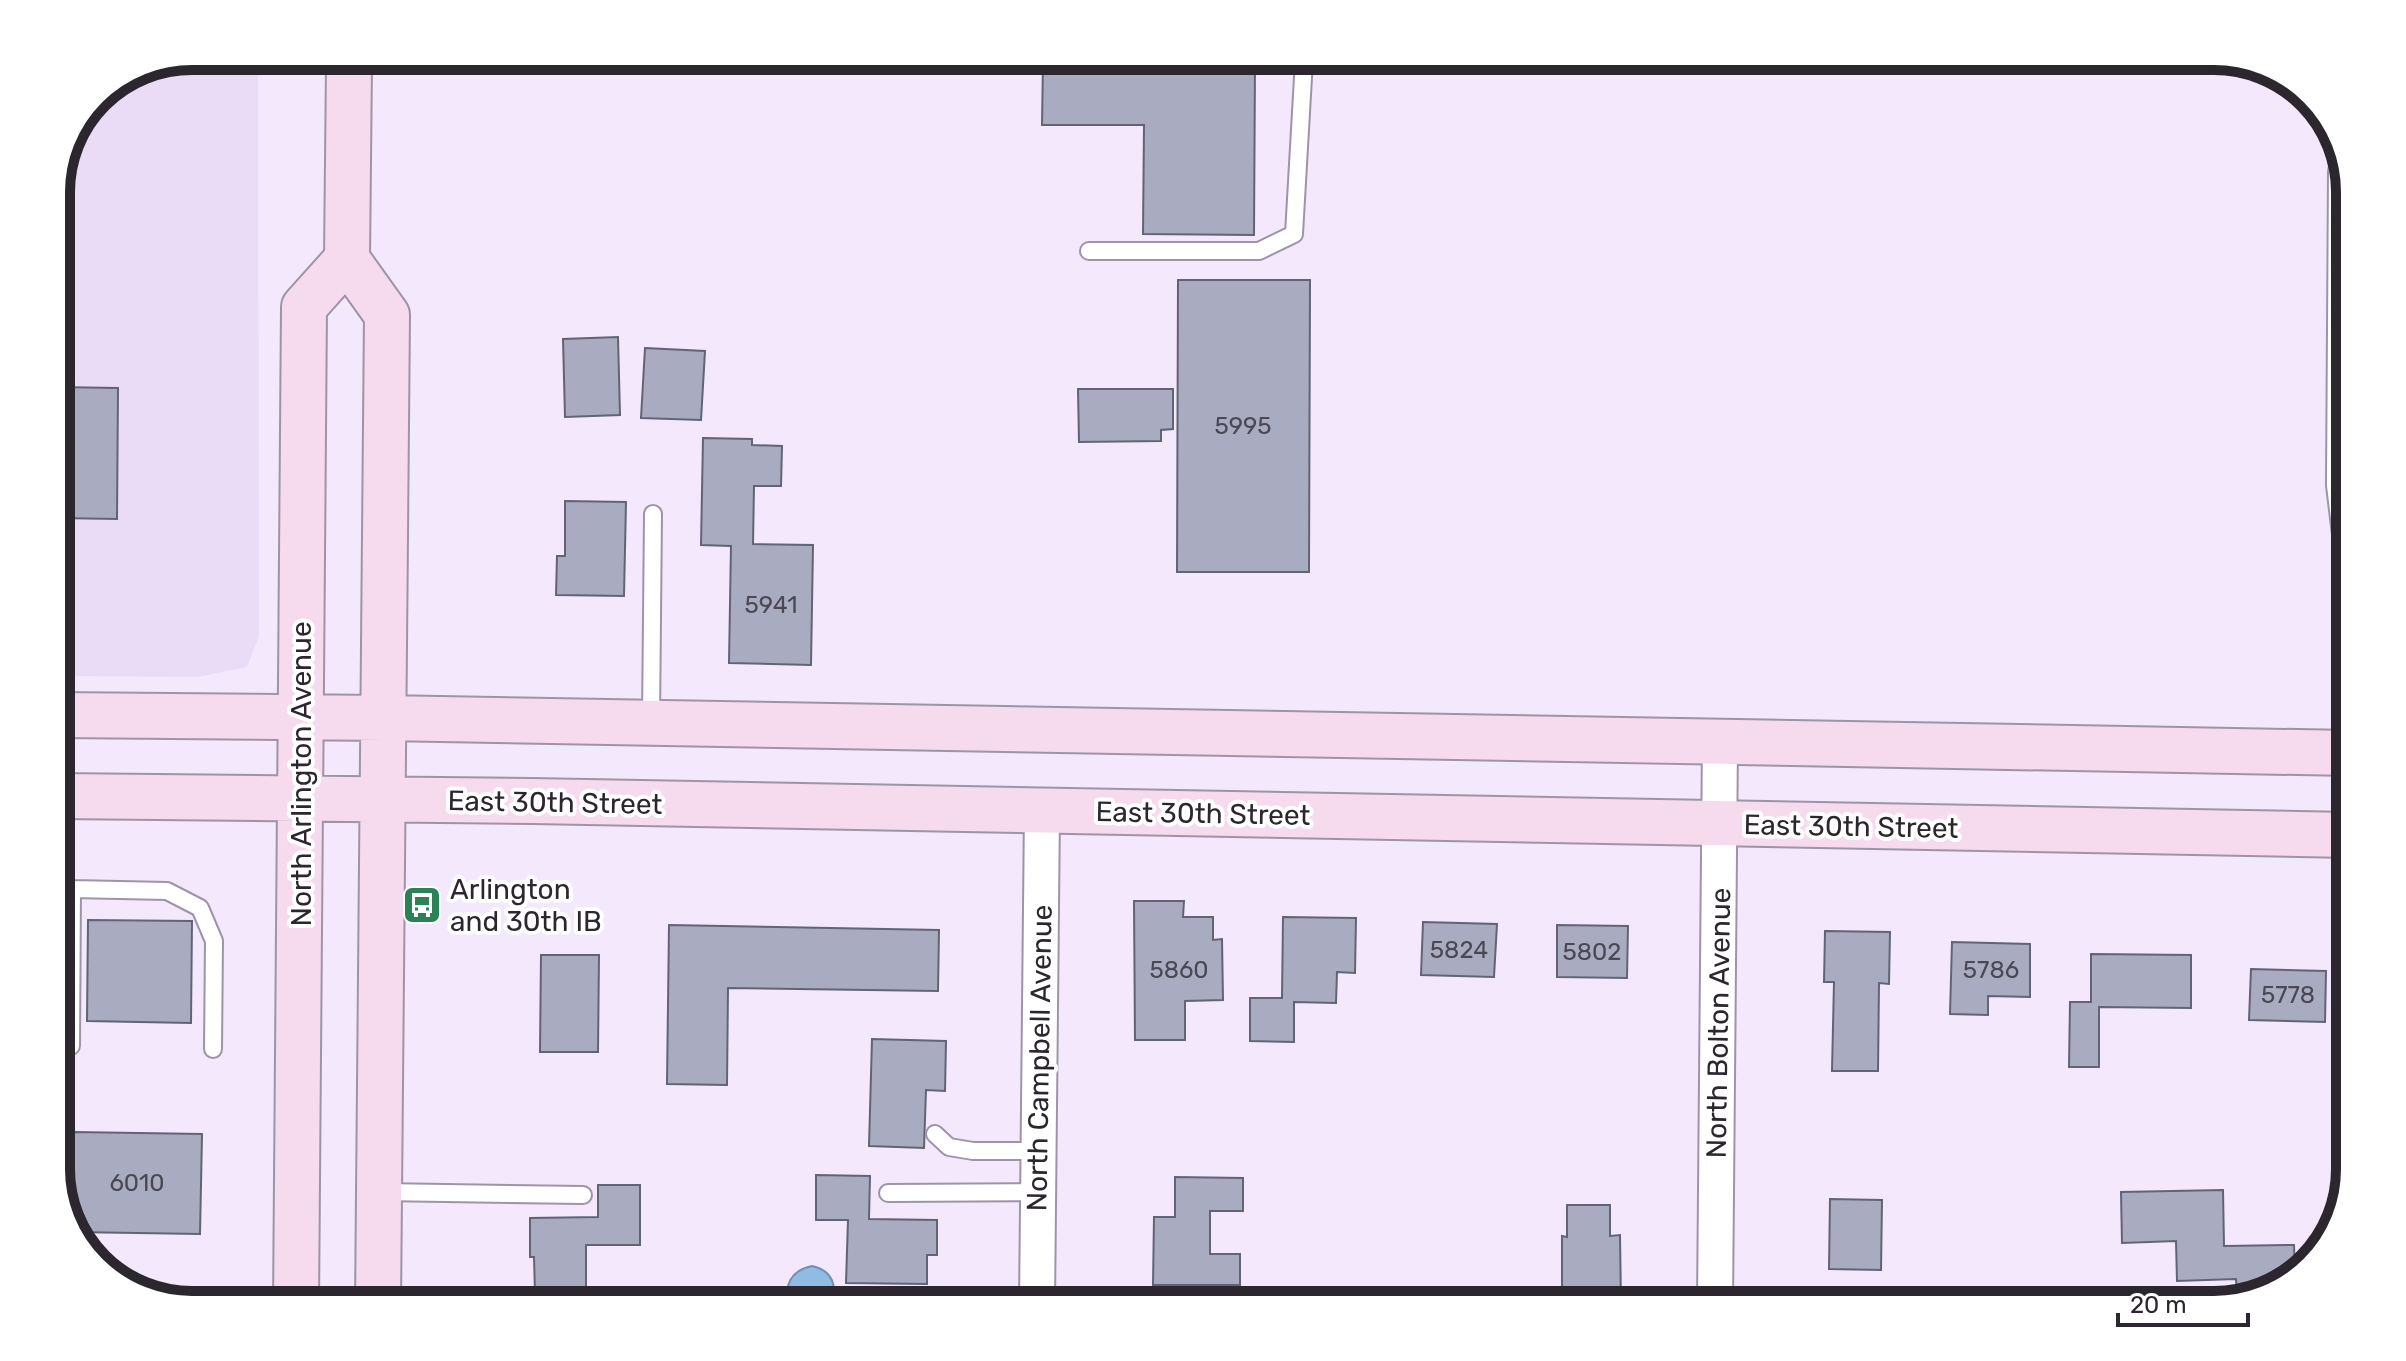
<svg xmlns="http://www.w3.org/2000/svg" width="2406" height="1361" font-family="Rubik,sans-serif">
<rect width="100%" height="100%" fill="#f3e8fc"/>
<path fill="#eadcf7" d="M140 66H258L259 636 247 667 198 677 56 676V184L96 96Z"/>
<path fill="#90bbe5" stroke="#728fae" stroke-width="2" d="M812 1266C832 1270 839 1287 830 1305H792C781 1286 792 1270 812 1266Z"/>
<path fill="#a9acc1" stroke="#616476" stroke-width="2" d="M1255 61 1254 235 1143 234 1144 125H1042L1043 62Z
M1178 280H1310L1309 572H1177Z
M618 337 620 415 565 417 563 339Z
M645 348 705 351 701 420 641 418Z
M56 387 118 388 117 519 56 518Z
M1078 389H1173V429L1161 430V441L1079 442Z
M703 438 752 439V445L782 446 781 486H754L753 544 813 545 811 665 729 663 731 546 701 545Z
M565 501 626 502 624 596 556 595 557 556H565Z
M1134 901H1184L1183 917H1213V940L1222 939 1223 1000 1185 1001V1040H1135Z
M1283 917 1356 918 1355 973 1337 972 1336 1003 1294 1002V1042L1250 1041V998H1282Z
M88 920 192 921 191 1023 87 1021Z
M1423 922 1497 924 1494 977 1421 975Z
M669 925 939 930 938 991 728 988 727 1085 667 1084Z
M1557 925 1628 926 1627 978 1557 977Z
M1825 931 1890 932 1889 984 1879 983 1878 1071H1832L1834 982H1824Z
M1952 942 2030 944V997L1988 996V1015L1950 1014Z
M2091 954 2191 955V1008L2099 1007V1067H2069L2070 1002H2091Z
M541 955H599L598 1052H540Z
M2251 969 2326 971 2325 1022 2249 1020Z
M872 1039 946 1041 945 1091 926 1090 924 1148 869 1146Z
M74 1132 202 1134 200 1234 73 1232Z
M816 1175 870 1176 869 1219 937 1220V1255H927V1284L846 1283 848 1220H816Z
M1175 1177 1243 1178V1211H1210V1254H1240V1285H1153L1154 1217H1175Z
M598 1185H640V1245H586V1293H535L534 1257H530V1218L598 1217Z
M2223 1190 2224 1246 2294 1245 2295 1274 2282 1287 2237 1299 2236 1279 2177 1281 2176 1241 2122 1243 2121 1192Z
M1830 1199 1882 1200 1881 1270 1829 1269Z
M1567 1205H1610V1236L1620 1235 1621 1305H1562V1236L1567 1237Z"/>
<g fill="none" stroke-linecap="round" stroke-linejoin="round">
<defs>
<path id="service" d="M1089 251H1259L1294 234 1304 60
M651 721 653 514
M56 882 72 889
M71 1046 72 889 167 891 200 908 214 941 213 1049
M935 1134 949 1147 973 1151H1039
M380 1192 583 1195
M888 1193 1038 1192"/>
<path id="minor" d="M2346 172 2344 485 2350 534
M1037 1305 1042 810
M1715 1305 1720 741"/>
<path id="secondary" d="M349 65 347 259 387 315 378 1305
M56 715 384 718 2350 753
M56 796 532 801 2350 835
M296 1305 304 307 347 259"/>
</defs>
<use href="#service" stroke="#9e94a7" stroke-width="20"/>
<use href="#minor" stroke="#9e94a7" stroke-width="38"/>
<use href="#secondary" stroke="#9e94a7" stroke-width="48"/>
<use href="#service" stroke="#fff" stroke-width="16"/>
<use href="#minor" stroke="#fff" stroke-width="34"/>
<use href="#secondary" stroke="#f6daed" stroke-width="44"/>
</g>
<defs>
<symbol id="bus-square" viewBox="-11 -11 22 22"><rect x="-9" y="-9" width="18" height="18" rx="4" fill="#2b8256" stroke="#fff"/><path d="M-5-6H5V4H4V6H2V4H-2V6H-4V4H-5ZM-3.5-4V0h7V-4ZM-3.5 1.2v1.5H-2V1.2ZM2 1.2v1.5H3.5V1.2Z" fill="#fff"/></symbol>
</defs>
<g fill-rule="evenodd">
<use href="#bus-square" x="400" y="883" width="44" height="44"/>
</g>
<g text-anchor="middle" stroke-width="8" stroke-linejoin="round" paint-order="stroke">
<g font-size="24" fill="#4b4854">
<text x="1243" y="434">5995</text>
<text x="771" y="613">5941</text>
<text x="1459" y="958">5824</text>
<text x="1592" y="960">5802</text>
<text x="1179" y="978">5860</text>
<text x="1991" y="978">5786</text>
<text x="2288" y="1003">5778</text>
<text x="137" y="1191">6010</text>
</g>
<g font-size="28" fill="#2c272f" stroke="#fff">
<text transform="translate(301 774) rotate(-90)" y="10">North Arlington Avenue</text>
<text transform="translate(555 802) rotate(1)" y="10">East 30th Street</text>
<text transform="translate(1203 813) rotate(1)" y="10">East 30th Street</text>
<text transform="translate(1851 826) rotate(1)" y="10">East 30th Street</text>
<text transform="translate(1718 1023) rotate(-89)" y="10">North Bolton Avenue</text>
<text transform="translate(1039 1058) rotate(-89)" y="10">North Campbell Avenue</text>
</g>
<g font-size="28" fill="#2c272f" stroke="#fff" text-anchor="start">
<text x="450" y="899">Arlington<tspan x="450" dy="32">and 30th IB</tspan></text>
</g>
</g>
<path d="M0 0H2406V1361H0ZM192 70H2214A122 122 0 0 1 2336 192V1169A122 122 0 0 1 2214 1291H192A122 122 0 0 1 70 1169V192A122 122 0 0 1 192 70Z" fill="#fff" fill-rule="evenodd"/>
<path fill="none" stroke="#2c272f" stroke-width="10" d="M192 70H2214A122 122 0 0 1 2336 192V1169A122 122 0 0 1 2214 1291H192A122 122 0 0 1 70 1169V192A122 122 0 0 1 192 70Z"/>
<path d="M2118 1313v12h130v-12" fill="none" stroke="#2c272f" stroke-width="4"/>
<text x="2130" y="1313" font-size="24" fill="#2c272f" stroke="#ffffff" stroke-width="6" paint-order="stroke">20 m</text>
</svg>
